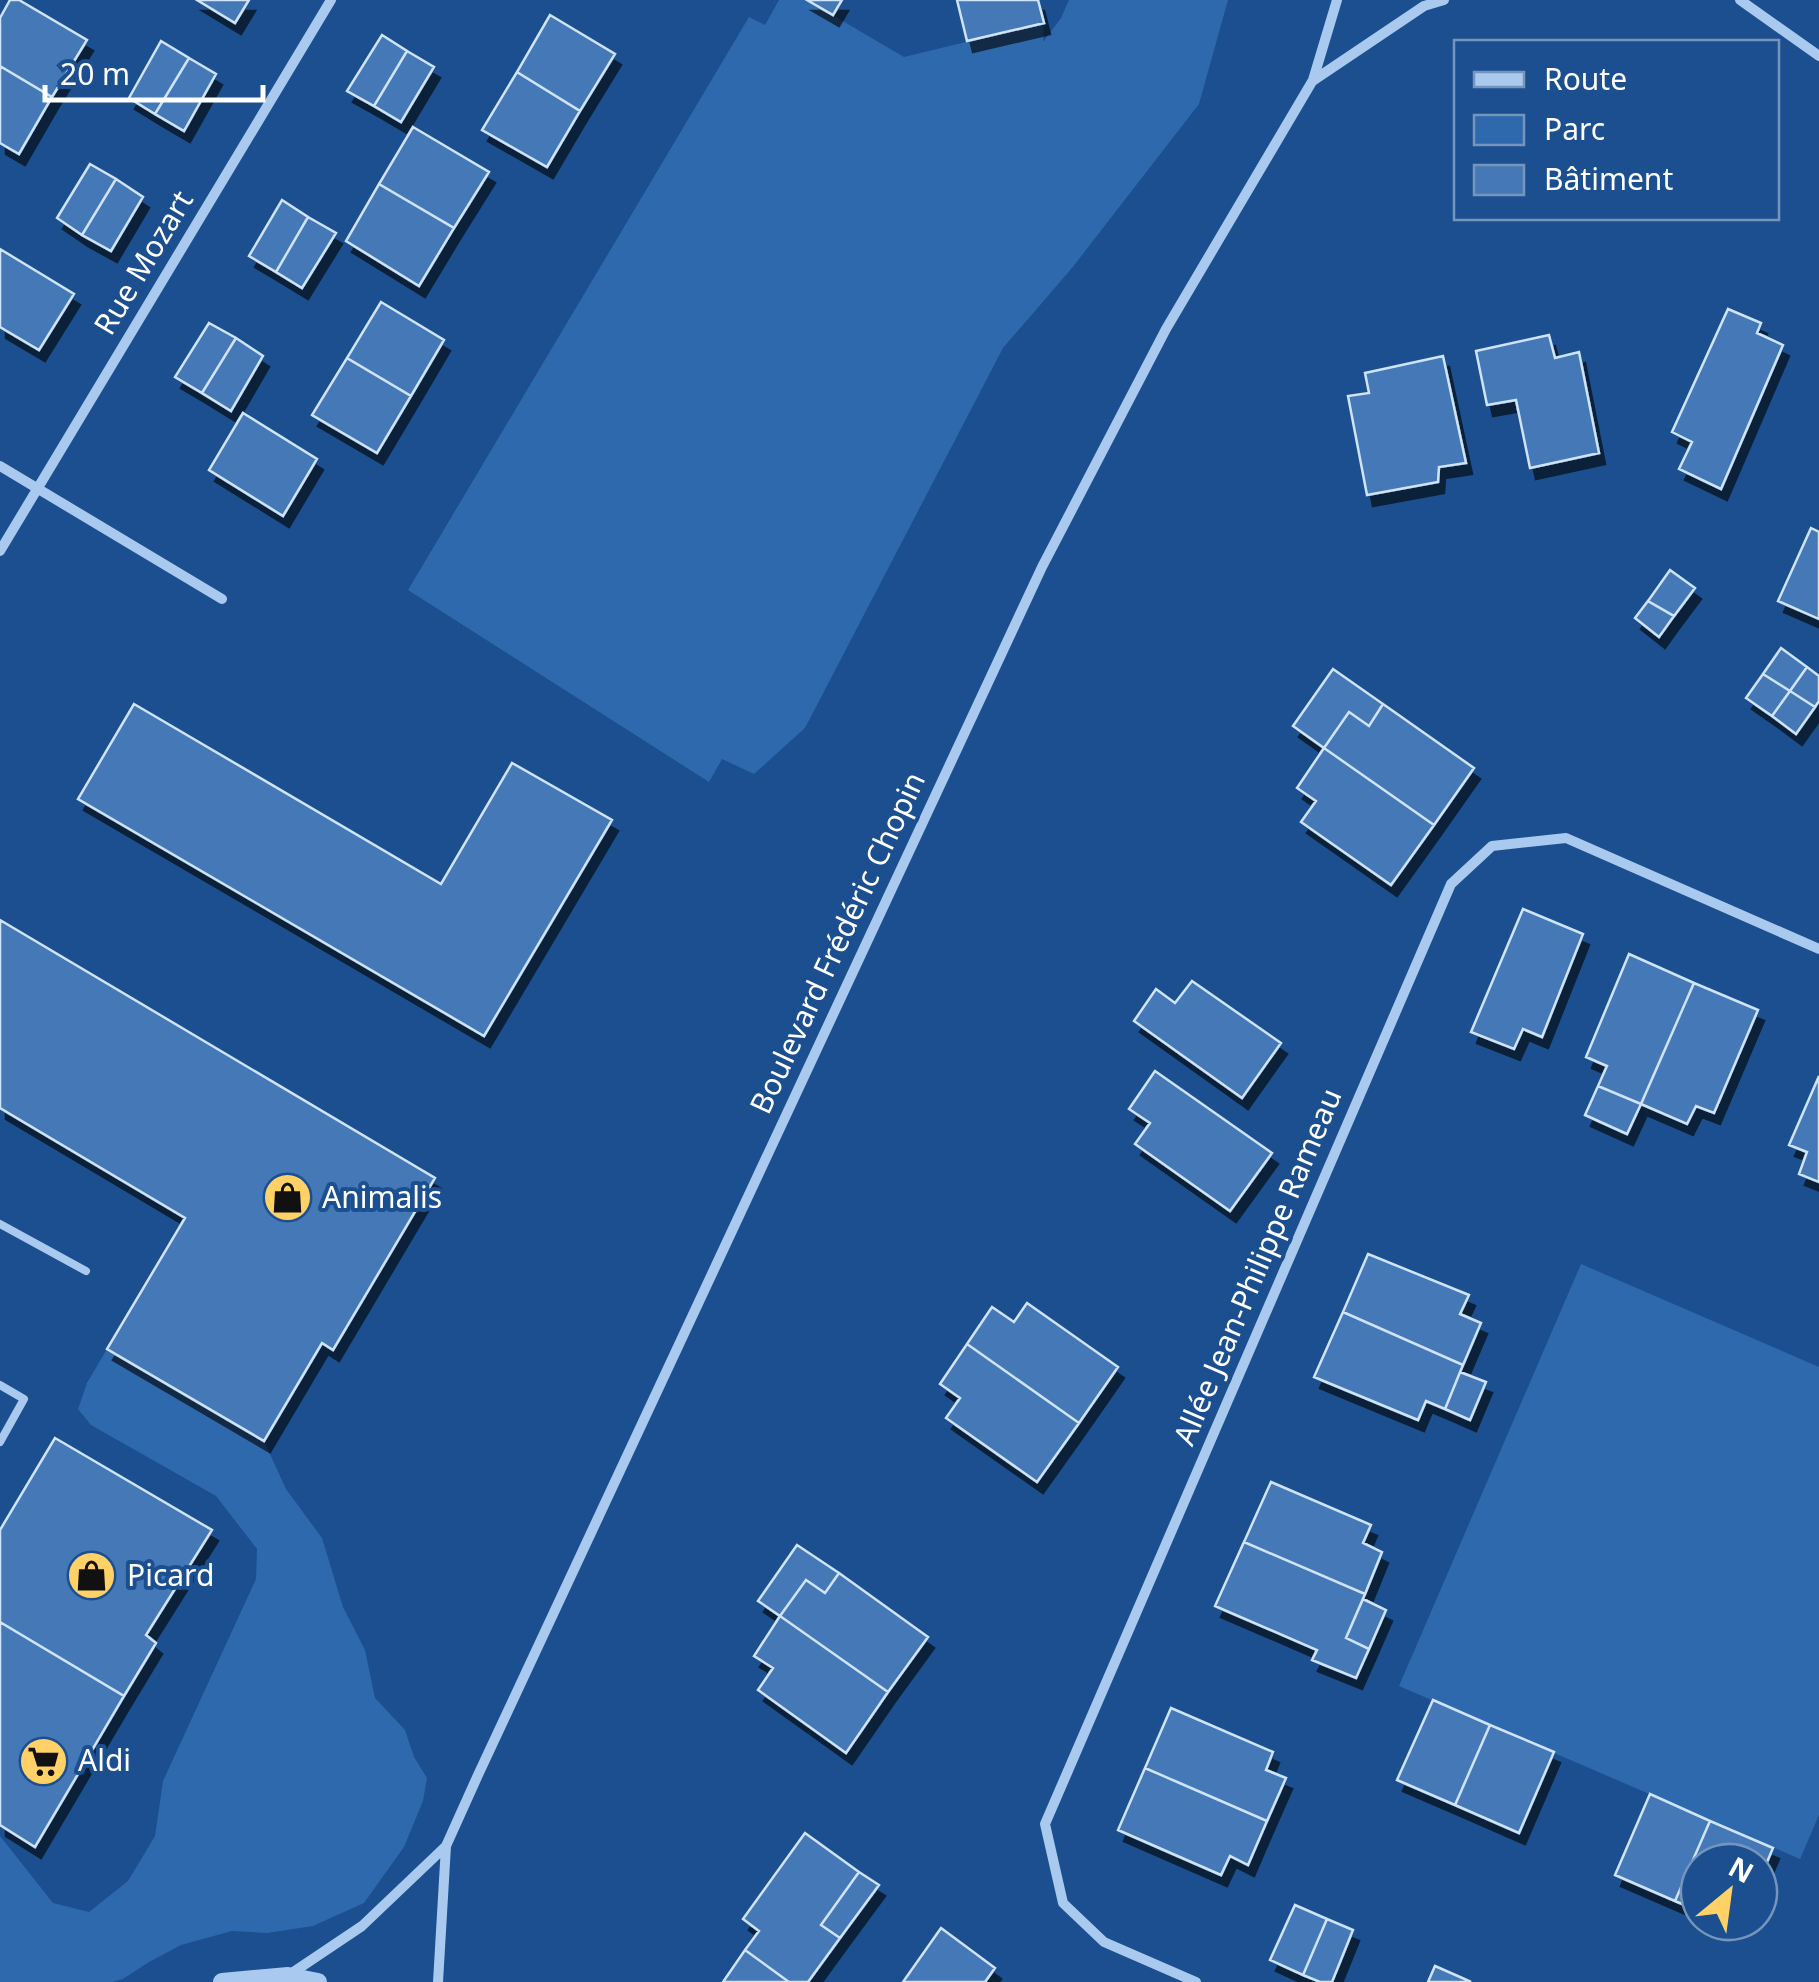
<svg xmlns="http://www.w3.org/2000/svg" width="1819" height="1982" font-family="'Noto Sans',sans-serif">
<defs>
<filter id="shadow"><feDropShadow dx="6" dy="11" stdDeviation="0" flood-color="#0009"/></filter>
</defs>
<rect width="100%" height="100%" fill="#1b4f8f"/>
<path fill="#2e69ad" d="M779 0H807L904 57 1044 23 1043 42 1061 18 1069 0H1228L1199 104 1072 268 1003 348 805 728 754 774 722 759 709 782 408 590 749 17 765 25Z
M1581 1264 1819 1367V1815L1800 1859 1399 1686Z
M107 1349 264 1441 286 1489 322 1538 343 1607 365 1650 375 1698 405 1730 414 1757 427 1778 423 1801 404 1847 364 1903 313 1926 267 1933 232 1931 181 1945 149 1962 123 1979 112 1982H0V1836L53 1903 89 1912 128 1881 155 1836 163 1781 256 1579 257 1549 216 1496 91 1425 78 1409 87 1383Z"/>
<path fill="#4478b7" stroke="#cfe3fa" stroke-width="2.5" filter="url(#shadow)" d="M10 0H19L87 40 52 97 0 66V18Z
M197 0H249L235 23Z
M807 0H842L833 15Z
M957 0H1038L1044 23 967 41Z
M550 15 615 54 580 111 517 72Z
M382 35 407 51 374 106 347 91Z
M161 41 189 58 155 114 129 98Z
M407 51 434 67 401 122 374 106Z
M189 58 216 74 184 131 155 114Z
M0 66 52 97 19 154 0 143Z
M517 72 580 111 547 167 482 130Z
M413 127 489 172 454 228 379 184Z
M90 164 116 179 82 235 57 218Z
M116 179 143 197 111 251 82 235Z
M379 184 454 228 419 286 346 241Z
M282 200 308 217 276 272 249 256Z
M308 217 336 233 302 288 276 272Z
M0 249 74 294 39 350 0 327Z
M381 302 444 340 411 396 347 358Z
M1728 309 1761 323 1757 333 1783 345 1721 489 1679 469 1692 442 1672 432Z
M209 323 236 338 202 393 175 377Z
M1549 335 1555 358 1579 352 1599 453 1530 468 1516 400 1487 405 1476 351Z
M236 338 263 356 231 411 202 393Z
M1443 356 1466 463 1439 467 1438 482 1367 495 1348 396 1369 393 1365 373Z
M347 358 411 396 377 453 312 415Z
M243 413 317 459 283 516 209 470Z
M1811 528 1819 532V619L1778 601Z
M1670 570 1695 588 1674 616 1648 601Z
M1648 601 1674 616 1659 637 1635 618Z
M1781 648 1807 667 1790 691 1763 674Z
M1807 667 1819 676V701L1815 707 1790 691Z
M1333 669 1383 704 1369 726 1349 712 1324 748 1293 726Z
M1763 674 1790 691 1772 716 1746 698Z
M1790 691 1815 707 1796 734 1772 716Z
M134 704 441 884 512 763 612 820 484 1036 78 799Z
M1383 704 1474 768 1434 825 1324 748 1349 712 1369 726Z
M1324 748 1434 825 1391 885 1301 822 1316 801 1297 788Z
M1523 909 1583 934 1542 1037 1523 1029 1514 1049 1471 1032Z
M0 920 435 1178 333 1350 322 1343 264 1441 107 1349 185 1218 0 1108Z
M1629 954 1694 983 1641 1104 1598 1086 1607 1066 1586 1057Z
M1192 981 1281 1043 1242 1098 1134 1021 1156 989 1175 1003Z
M1694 983 1758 1010 1714 1113 1696 1106 1687 1124 1641 1104Z
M1155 1071 1272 1153 1230 1211 1135 1144 1150 1123 1129 1109Z
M1819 1076V1182L1799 1174 1807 1152 1789 1145Z
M1598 1086 1641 1104 1627 1134 1585 1115Z
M1368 1254 1469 1295 1460 1314 1481 1323 1463 1365 1343 1312Z
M1027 1303 1118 1367 1079 1423 967 1344 992 1307 1014 1322Z
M1343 1312 1463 1365 1445 1409 1426 1401 1418 1420 1314 1377Z
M967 1344 1079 1423 1037 1482 946 1418 960 1398 940 1384Z
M1460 1372 1486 1382 1470 1420 1445 1409Z
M55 1438 212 1530 146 1635 156 1643 124 1696 0 1622V1530Z
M1271 1482 1371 1525 1363 1543 1382 1552 1365 1594 1244 1542Z
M1244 1542 1365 1594 1346 1638 1369 1649 1356 1678 1312 1660 1317 1650 1215 1606Z
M797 1545 839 1573 825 1593 806 1580 780 1616 758 1601Z
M839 1573 928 1637 888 1692 780 1616 806 1580 825 1593Z
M1363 1599 1386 1610 1369 1649 1346 1638Z
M780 1616 888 1692 846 1753 758 1690 773 1668 754 1656Z
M0 1622 124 1696 35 1847 0 1825Z
M1433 1700 1490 1725 1455 1805 1397 1780Z
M1171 1708 1273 1752 1266 1770 1286 1778 1267 1821 1145 1768Z
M1490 1725 1554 1752 1519 1833 1455 1805Z
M1145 1768 1267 1821 1248 1865 1230 1856 1221 1875 1118 1830Z
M1650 1794 1710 1821 1675 1901 1615 1875Z
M1710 1821 1773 1848 1759 1881V1862H1699V1911L1675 1901Z
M805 1833 859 1872 821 1925 840 1938 808 1982H789L745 1950 759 1931 743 1919Z
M859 1872 879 1885 840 1938 821 1925Z
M1295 1905 1327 1919 1303 1975 1270 1960Z
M1327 1919 1353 1930 1332 1982H1320L1303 1975Z
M941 1928 995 1968 985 1982H903Z
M745 1950 789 1982H723Z
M1435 1966 1460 1977 1471 1982H1428Z"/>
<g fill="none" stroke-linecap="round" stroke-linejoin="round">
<path stroke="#a9c9ee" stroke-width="8" d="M0 1224 86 1271
M0 1385 24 1399 0 1442"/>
<path stroke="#a9c9ee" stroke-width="10" d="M1740 0 1819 56
M1314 80 1424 6 1444 0
M0 466 222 599
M0 551 331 0
M289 1975 362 1926 446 1846
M438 1982 446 1846 478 1775 1042 567 1166 329 1313 80 1337 0
M1196 1982 1104 1942 1063 1903 1045 1824 1451 884 1492 846 1566 838 1819 949"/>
<path stroke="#a9c9ee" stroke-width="18" d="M222 1982 288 1976 318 1982"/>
</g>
<defs>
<symbol id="shop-disc" viewBox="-11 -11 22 22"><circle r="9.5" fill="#ffd166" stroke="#1b4f8f"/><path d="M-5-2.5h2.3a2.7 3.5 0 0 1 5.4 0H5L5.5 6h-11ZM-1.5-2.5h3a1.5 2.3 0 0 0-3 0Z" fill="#111"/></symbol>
<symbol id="supermarket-disc" viewBox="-11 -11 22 22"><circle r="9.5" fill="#ffd166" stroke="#1b4f8f"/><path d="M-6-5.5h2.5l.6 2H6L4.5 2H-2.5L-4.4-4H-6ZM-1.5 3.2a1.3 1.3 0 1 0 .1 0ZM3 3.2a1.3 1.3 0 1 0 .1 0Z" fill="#111"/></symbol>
</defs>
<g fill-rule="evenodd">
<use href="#shop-disc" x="260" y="1170" width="55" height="55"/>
<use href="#shop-disc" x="64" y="1548" width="55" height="55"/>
<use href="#supermarket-disc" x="16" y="1734" width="55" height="55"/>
</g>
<g text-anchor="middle" stroke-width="8" stroke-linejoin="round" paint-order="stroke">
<g font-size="30" fill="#fff" stroke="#1b4f8f">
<text transform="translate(144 263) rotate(-59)" y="10">Rue Mozart</text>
<text transform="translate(838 943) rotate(-65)" y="10">Boulevard Frédéric Chopin</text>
<text transform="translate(1258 1267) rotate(-67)" y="10">Allée Jean-Philippe Rameau</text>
</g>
<g font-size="30" fill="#fff" stroke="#1b4f8f" text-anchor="start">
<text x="322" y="1208">Animalis</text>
<text x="127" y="1586">Picard</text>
<text x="78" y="1771">Aldi</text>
</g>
</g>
<rect x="1454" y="40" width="325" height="180" fill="#1b4f8f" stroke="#7695bc" stroke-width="2.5"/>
<rect x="1474" y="72" width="50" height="15" fill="#a9c9ee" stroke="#7695bc" stroke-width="2.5"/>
<text x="1544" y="90" font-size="30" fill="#ffffff">Route</text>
<rect x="1474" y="115" width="50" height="30" fill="#2e69ad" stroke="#7695bc" stroke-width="2.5"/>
<text x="1544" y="140" font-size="30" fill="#ffffff">Parc</text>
<rect x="1474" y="165" width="50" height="30" fill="#4478b7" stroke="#7695bc" stroke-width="2.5"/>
<text x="1544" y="190" font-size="30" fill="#ffffff">Bâtiment</text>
<g transform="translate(1729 1892) rotate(29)"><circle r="48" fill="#1b4f8f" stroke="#7695bc" stroke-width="2.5"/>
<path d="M0-8L18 38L0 25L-18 38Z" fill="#ffd166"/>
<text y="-15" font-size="28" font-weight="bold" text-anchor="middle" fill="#ffffff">N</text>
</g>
<path d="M45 85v15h218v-15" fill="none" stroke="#ffffff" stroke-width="5"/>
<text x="60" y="85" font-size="30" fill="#ffffff" stroke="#1b4f8f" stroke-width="8" paint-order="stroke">20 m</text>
</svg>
